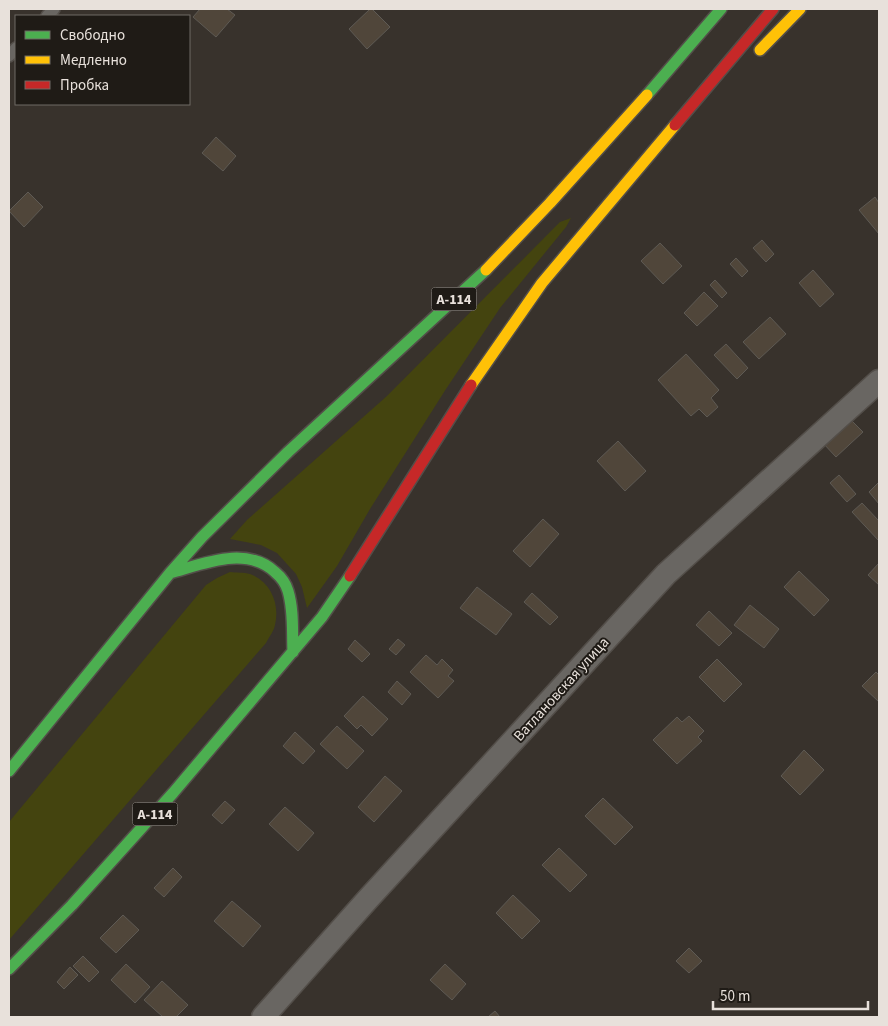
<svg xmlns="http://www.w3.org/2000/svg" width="888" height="1026" font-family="'Source Sans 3',sans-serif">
<rect width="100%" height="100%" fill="#38322c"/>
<path fill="#44440f" d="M571 218 566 227 500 308 446 389 370 509 337 566 307 608 302 587 296 574 277 553 261 545 230 539 247 520 387 396 560 222Z
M230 572C236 573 244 572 250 574 271 582 280 604 275 625 274 631 269 637 266 643L9 940V822L206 585 217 578Z"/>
<path fill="#50463a" stroke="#5e5a54" d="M200 9H227L235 15 216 37 193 17Z
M370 9H372L390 27 367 49 349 29Z
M216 137 236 156 223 171 202 153Z
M28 192 43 207 24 227 9 211Z
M875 197 879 203V234L859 210Z
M762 240 774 254 766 262 753 248Z
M660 243 682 266 663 284 641 261Z
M736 258 748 271 742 277 730 264Z
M813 270 834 294 820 307 799 283Z
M715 280 727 293 722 298 710 285Z
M704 292 718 306 697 326 684 313Z
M770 317 786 334 759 359 743 342Z
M726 344 748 368 737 379 714 355Z
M686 354 719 390 711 398 718 407 707 417 699 409 691 416 658 380Z
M848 417 863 432 836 457 822 442Z
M618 441 646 471 625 491 597 461Z
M839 475 856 494 847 502 830 483Z
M879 482V504L869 492Z
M862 503 879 521V541L852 512Z
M543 519 559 534 530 567 513 551Z
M879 563V585L868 575Z
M799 571 829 600 814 616 784 587Z
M477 587 512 614 496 635 460 608Z
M532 593 558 617 550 625 524 602Z
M750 605 779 629 764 648 734 625Z
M709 611 732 633 719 646 696 625Z
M398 639 405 645 396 655 389 649Z
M355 640 370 654 362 662 348 649Z
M426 655 437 665 442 659 453 670 448 676 454 681 438 698 410 672Z
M717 659 742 684 724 702 699 677Z
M876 672 879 675V702L862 686Z
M397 681 411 694 402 705 388 692Z
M363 696 388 719 372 736 361 725 357 729 344 716Z
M689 716 704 731 698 737 702 741 677 764 653 740 677 717 682 722Z
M337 726 364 751 347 769 320 744Z
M295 732 315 751 303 764 283 746Z
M804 750 824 770 800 795 781 776Z
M385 776 402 791 374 822 358 807Z
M603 798 633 827 615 845 585 816Z
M225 801 235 810 222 824 212 815Z
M285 807 314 833 298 851 269 824Z
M559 848 587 875 570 892 542 865Z
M173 868 182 877 164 897 154 888Z
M513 895 540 921 522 939 496 913Z
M232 901 261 926 243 947 214 921Z
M123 915 139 930 116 953 100 938Z
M689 948 702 961 689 973 676 961Z
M83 956 99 972 89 982 73 966Z
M126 964 150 987 135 1003 111 980Z
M445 964 466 984 452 1000 430 980Z
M70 967 78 975 64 989 57 982Z
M162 981 188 1005 176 1017H163L144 1000Z
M495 1011 500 1017H488Z"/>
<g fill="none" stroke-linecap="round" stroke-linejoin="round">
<defs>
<path id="lane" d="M47 16 54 9
M9 56 16 48"/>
<path id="street" d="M263 1017 368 899 666 574 879 381"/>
<path id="fast" d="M647 95 721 9
M170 573C203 564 246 545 275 572 281 577 286 584 288 591 294 611 292 632 293 652
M9 771 170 573 202 537 288 452 486 270
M9 969 72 905 173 793 322 617 350 576"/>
<path id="slow" d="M760 50 800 9
M486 270 550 203 647 95
M471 385 542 283 675 125"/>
<path id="jam" d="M675 125 773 9
M350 576 471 385"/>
</defs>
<use href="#lane" stroke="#534e49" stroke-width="14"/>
<use href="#street" stroke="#534e49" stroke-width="25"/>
<use href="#fast" stroke="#534e49" stroke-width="14"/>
<use href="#slow" stroke="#534e49" stroke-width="14"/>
<use href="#jam" stroke="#534e49" stroke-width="14"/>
<use href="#lane" stroke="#696662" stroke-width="11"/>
<use href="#street" stroke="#696662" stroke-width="22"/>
<use href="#fast" stroke="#4caf50" stroke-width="11"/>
<use href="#slow" stroke="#ffc107" stroke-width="11"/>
<use href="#jam" stroke="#c62828" stroke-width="11"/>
</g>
<g text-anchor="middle" stroke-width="4" stroke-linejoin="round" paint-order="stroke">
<g fill="#1f1b16" stroke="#aca6a0" stroke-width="1">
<rect x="431.5" y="287.5" width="45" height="23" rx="4"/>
<rect x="132.5" y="802.5" width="45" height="23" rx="4"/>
</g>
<g font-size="14" font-weight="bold" fill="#e8e1db">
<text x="454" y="304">А-114</text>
<text x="155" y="819">А-114</text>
</g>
<g font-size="15" fill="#e8e1db" stroke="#1f1b16">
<text transform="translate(561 689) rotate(-48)" y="5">Ватлановская улица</text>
</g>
</g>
<rect width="888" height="1026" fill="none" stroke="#e8e1db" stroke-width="20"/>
<rect x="15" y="15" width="175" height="90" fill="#1f1b16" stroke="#6f6a65"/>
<rect x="25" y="31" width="25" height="8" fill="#4caf50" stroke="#6f6a65"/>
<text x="60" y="40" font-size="15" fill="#e8e1db">Свободно</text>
<rect x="25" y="56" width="25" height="8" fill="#ffc107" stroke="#6f6a65"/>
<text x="60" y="65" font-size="15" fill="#e8e1db">Медленно</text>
<rect x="25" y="81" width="25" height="8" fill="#c62828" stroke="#6f6a65"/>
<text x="60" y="90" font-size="15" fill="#e8e1db">Пробка</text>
<path d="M713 1001v8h155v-8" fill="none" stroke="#e8e1db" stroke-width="2.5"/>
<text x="720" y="1001" font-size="15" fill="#e8e1db" stroke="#1f1b16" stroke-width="4" paint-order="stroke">50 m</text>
</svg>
